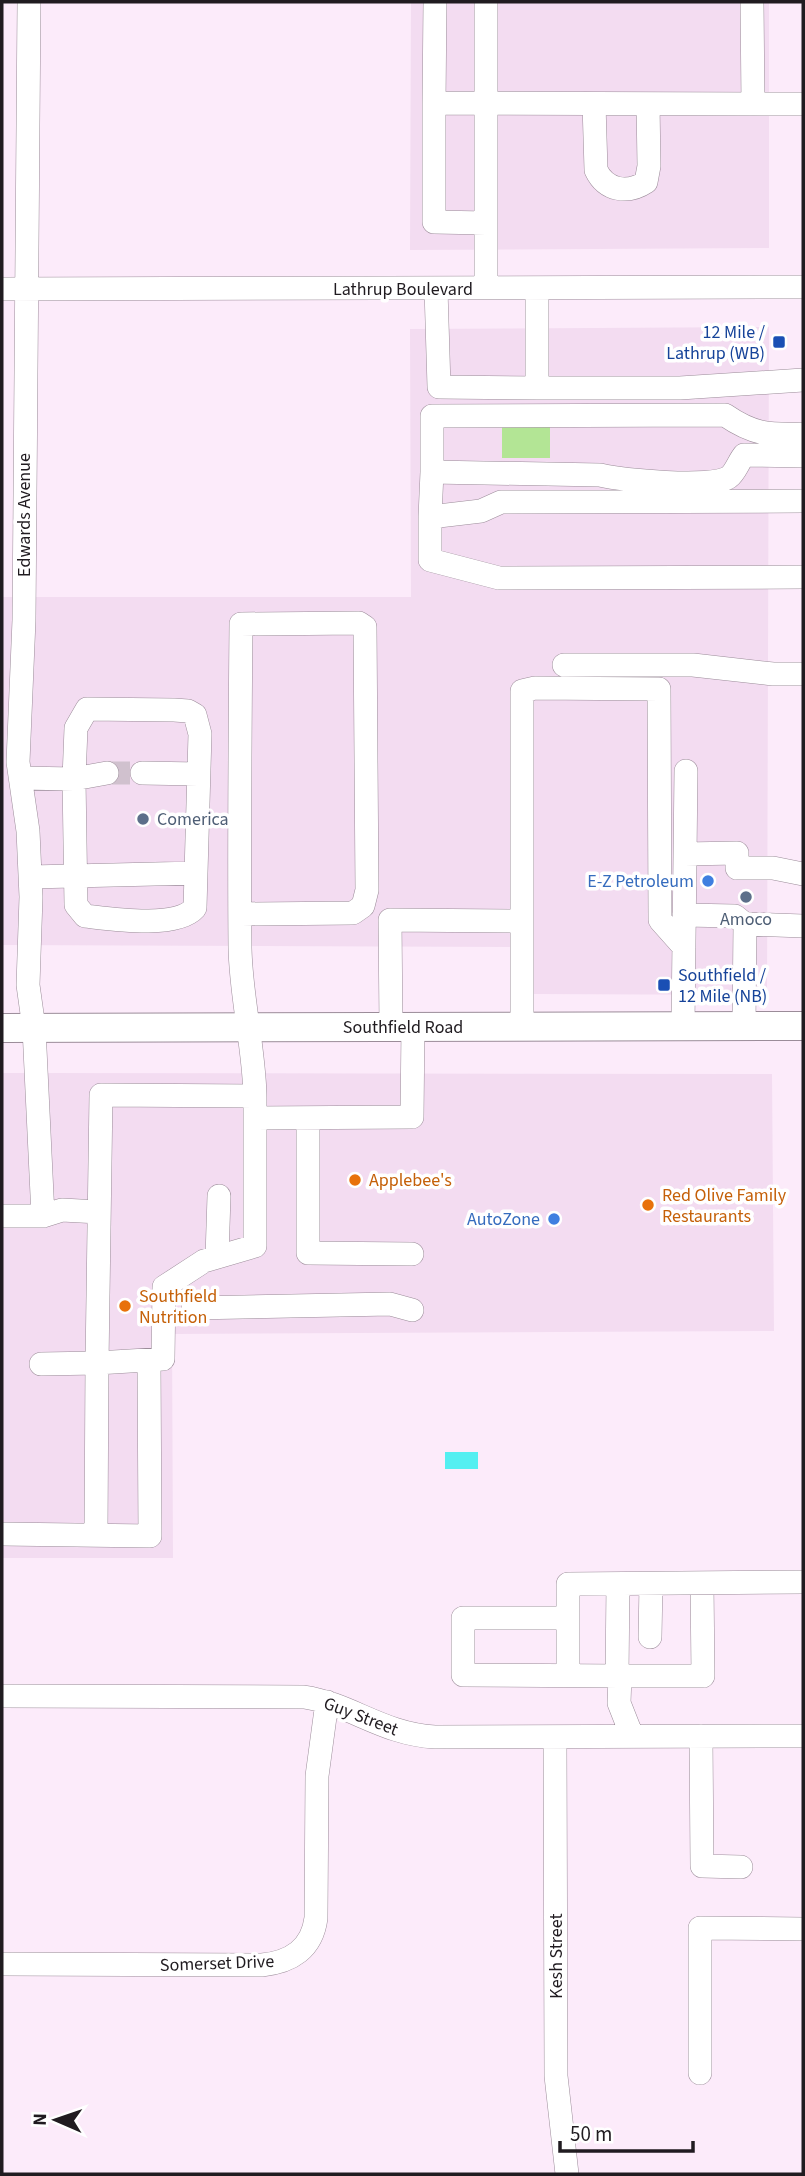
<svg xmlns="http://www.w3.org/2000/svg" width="805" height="2176" font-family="'Source Sans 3',sans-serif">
<rect width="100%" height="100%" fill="#fcebfa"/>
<path fill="#f3dcf1" d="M411 2H769V248L410 250Z
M769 327 767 995 532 994 531 947 2 945V597H411L410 329Z
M2 1073 772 1074 774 1331 172 1334 173 1558H2Z"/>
<path fill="#b3e595" d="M502 426H550V458H502Z"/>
<path fill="#54eff1" d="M445 1452H478V1469H445Z"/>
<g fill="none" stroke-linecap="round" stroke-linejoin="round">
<path stroke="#d0c1ce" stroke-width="23" stroke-dasharray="23 11" stroke-linecap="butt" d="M107 773H142"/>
<defs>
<path id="minor" d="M752 2 753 104
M434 103 435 2
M594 104 596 170C606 191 628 194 646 182L649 166 648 104
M486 223 434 222V103L803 104
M486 288V2
M537 288V388H680L803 380
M2 289 803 287
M436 289 439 387 537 388
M803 434C769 435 754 435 725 415L432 416V472L600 475C621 480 712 489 729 477 735 473 739 461 744 455L803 456
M803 501 501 502 481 511 430 517V560L499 578 803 577
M430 517 432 472
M564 665H693L773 674H803
M142 773 198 774
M21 778 74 779 76 728 87 709 174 710 188 711 195 715 200 734 195 908C176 929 112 919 85 916L76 905 74 779 107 773
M685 854 737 853V868H773L803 874
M31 877 196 873
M242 914 353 913 363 906 367 890 365 627 359 623 241 624C240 732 239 841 240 948 241 998 254 1047 255 1096V1246L204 1261 164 1287 163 1359 97 1363 101 1095 255 1096
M684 915 735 916 745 924
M391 1026 390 920 522 921
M683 1026 686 771
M744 1026 745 924 803 926
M522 1027V691L535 688 659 689 660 920 684 947
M255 1118 412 1117 413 1026
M308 1118V1253L412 1254
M2 1216H43L34 1028 28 985 31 897 28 831 18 762 24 620 29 2
M43 1216 62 1210 99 1212
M217 1257 219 1196
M193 1308 390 1304 412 1310
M41 1364 97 1363 96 1535
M2 1534 150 1536 149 1362
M650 1637 651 1584
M568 1675V1618
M617 1676 618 1584
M620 1676H703L702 1583
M2 1696 304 1697C351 1704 382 1734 435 1737L803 1736
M632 1736 619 1703 620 1676 463 1675V1618H568V1584L803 1582
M701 1736 702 1866 741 1867
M555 1737 556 2076 567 2174
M2 1964 262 1965C291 1962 312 1949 316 1918L317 1776 327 1702
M700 2073V1928L803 1929"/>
<path id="major" d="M2 1028 803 1026"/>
</defs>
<use href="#minor" stroke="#9b8c99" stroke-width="24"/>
<use href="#major" stroke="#9b8c99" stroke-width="30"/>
<use href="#minor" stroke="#fff" stroke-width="23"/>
<use href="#major" stroke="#fff" stroke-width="28"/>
</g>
<g fill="#1a4fb4" stroke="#fff" stroke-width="2.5">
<rect x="772" y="335" width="14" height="14" rx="3.5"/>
<rect x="657" y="978" width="14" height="14" rx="3.5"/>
</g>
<g fill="#5c6f8a" stroke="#fff" stroke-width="2.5">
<circle cx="143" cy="819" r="7"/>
<circle cx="746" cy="897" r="7"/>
</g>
<g fill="#3f7fe0" stroke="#fff" stroke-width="2.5">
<circle cx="708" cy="881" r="7"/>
<circle cx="554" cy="1219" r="7"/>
</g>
<g fill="#e8710a" stroke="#fff" stroke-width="2.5">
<circle cx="355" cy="1180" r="7"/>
<circle cx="648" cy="1205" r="7"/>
<circle cx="125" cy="1306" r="7"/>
</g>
<g text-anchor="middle" stroke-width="7" stroke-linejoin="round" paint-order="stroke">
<g font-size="18" fill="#201b20" stroke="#fff">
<text x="403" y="295">Lathrup Boulevard</text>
<text transform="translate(24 515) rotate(-90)" y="6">Edwards Avenue</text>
<text x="403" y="1033">Southfield Road</text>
<text transform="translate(361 1716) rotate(21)" y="6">Guy Street</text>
<text transform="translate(556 1956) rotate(-90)" y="6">Kesh Street</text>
<text transform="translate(217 1963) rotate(-2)" y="6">Somerset Drive</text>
</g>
<g font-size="18" fill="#164399" stroke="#fff" text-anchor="end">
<text x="765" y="338">12 Mile /<tspan x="765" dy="21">Lathrup (WB)</tspan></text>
<text x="678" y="981" text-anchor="start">Southfield /<tspan x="678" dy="21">12 Mile (NB)</tspan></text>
</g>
<g font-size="18" fill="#4e5e75" stroke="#fff" text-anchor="start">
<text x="157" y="825">Comerica</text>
<text x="746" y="925" text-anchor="middle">Amoco</text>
</g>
<g font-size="18" fill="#366cbe" stroke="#fff" text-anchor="end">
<text x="694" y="887">E-Z Petroleum</text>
<text x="540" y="1225">AutoZone</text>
</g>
<g font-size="18" fill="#c56008" stroke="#fff" text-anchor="start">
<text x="369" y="1186">Applebee's</text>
<text x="662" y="1201">Red Olive Family<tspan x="662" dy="21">Restaurants</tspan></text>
<text x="139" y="1302">Southfield<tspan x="139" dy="21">Nutrition</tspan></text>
</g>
</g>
<rect width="805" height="2176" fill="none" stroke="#201b20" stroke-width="7"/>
<g transform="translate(56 2120) rotate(272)" stroke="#ffffff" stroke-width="5" paint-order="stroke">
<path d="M0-5L12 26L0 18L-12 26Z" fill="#201b20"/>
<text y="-10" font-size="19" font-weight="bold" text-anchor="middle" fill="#201b20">N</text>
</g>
<path d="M560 2141v10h133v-10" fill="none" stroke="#201b20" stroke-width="3.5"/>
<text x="570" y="2141" font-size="21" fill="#201b20" stroke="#ffffff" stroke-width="5" paint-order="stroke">50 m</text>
</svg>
